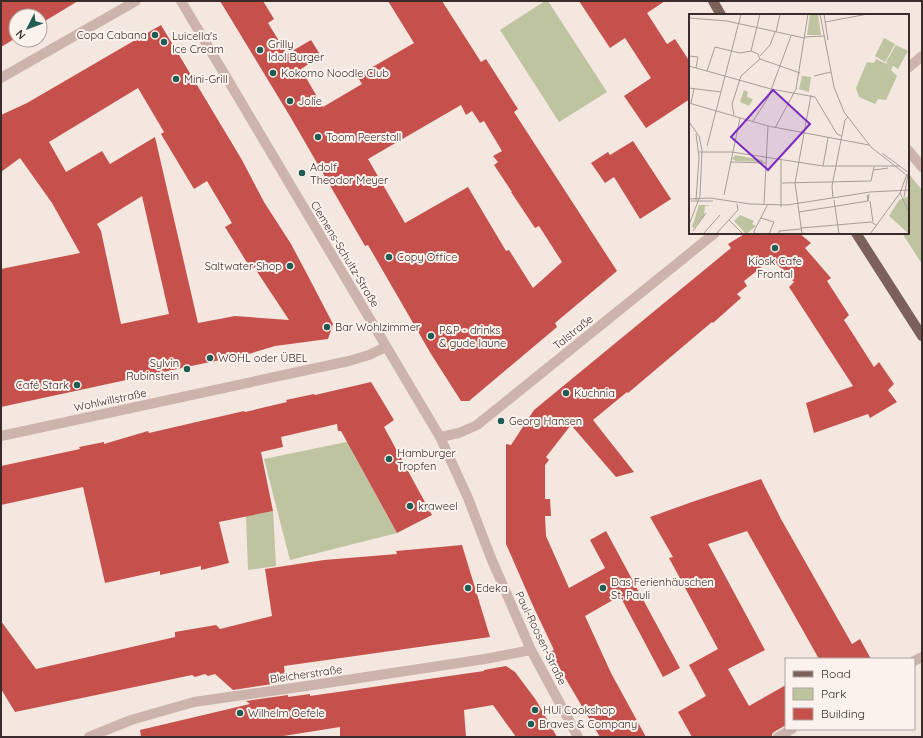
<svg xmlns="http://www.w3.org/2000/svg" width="923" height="738" font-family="Quicksand,sans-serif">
<rect width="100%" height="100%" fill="#f3e7e0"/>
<path fill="#bec3a0" d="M545 1H548L607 92 559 122 500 30Z
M908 173 922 190V264L902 233H908Z
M351 441 354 455 397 533 290 560 264 459Z
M273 511 276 566 248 570 246 516Z"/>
<path fill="#c6514c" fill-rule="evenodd" d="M1 1H78L40 24V16H16V38L1 47Z
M220 1H263L274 19 268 23 287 54 311 40 321 56 301 69 323 107 362 84 357 76 414 43 388 1H442L481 62 486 59 518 109 514 112 617 271 555 323 557 327 469 401H461L431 354 368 245 365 246 291 118ZM461 105 466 115 472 111 480 123 484 121 502 151 493 156 498 162 494 165 512 192H511L535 228 539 226 562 262 533 288 509 250 506 251 468 187 405 223 368 159Z
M579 1H665L647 13 667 44 675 39 690 62V99L646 128 624 96 651 78 625 38 610 48Z
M161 25 242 160 264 202 291 244 307 274 333 324 328 339 275 346 242 356 210 362 1 407V269L80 253 52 203 20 158 1 172V115L27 103ZM138 88 164 132 161 134 194 189 207 181 232 223 225 227 251 269 254 267 289 320 235 316 198 323 155 137 110 164 102 151 66 172 49 142ZM142 196 169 314 121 324 101 231 97 224Z
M633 141 671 199 640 219 614 177 605 183 591 163 608 152 610 155Z
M746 233H799L811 243 805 248 831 278 827 281 849 315 844 320 874 367 879 362 894 384 888 390 897 402 870 418 868 414 814 433 806 403 853 386 789 287 794 282 772 259 744 281 747 286 737 294 741 298 713 323 712 322 628 393 627 392 593 420 634 472 616 477 571 425 546 457 549 460 545 465V499H550L551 516H545L546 536 569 588 605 568 590 540 606 531 680 668 663 677 620 596 585 616 611 673 646 737H600L550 652 554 650 534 608 506 544V444L511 445 534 410 731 248 728 244Z
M371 382 394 420 384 427 432 515 397 533 341 431H338L337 424 281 437 283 447 261 452 273 511 219 522 229 563 201 570V566L160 575V571L105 583 83 487 1 505V466L80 449 79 447 104 442V444L148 431 149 433 244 411 245 412 287 402 286 400 314 394 315 395Z
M761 479 781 519 852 644 860 639 871 659H819L747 531 708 544 765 650 728 669 749 706 786 685V725L774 732 772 734V737H692L678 712 706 696 689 665 718 649 669 558 673 557 650 517 692 502Z
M462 545 490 637 284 666 286 682 233 690 215 674 208 676 205 674 195 677 192 675 15 712 1 689V621L36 669 175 637V632L216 625 220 629 272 616 265 569 324 560 397 554 396 551Z
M506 666 515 672 536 700 557 737H516L493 705 464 710 466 737H340V727L277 737H141L140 730 250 704 246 701 288 695V697L310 694V696L484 671V670Z"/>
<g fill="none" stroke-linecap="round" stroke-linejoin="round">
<path stroke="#ccb4ac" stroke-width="10" d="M181 1 440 437 468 498 491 558 531 650 578 737
M908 68 922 56
M1 78 136 1
M908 150 922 167
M1 436 349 361 369 355 386 347
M440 437 459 433 477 425 715 233
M914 661 922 657
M89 737 131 720 194 702 320 684 485 659 531 650
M778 737 792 729"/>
<path stroke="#7c605c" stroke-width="10" d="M713 1 721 15
M856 233 922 336"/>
</g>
<g fill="#1f5c54" stroke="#fbf2ed" stroke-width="1.5">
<circle cx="155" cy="35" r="4"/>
<circle cx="164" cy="42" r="4"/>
<circle cx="260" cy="50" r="4"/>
<circle cx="273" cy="73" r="4"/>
<circle cx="176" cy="79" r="4"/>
<circle cx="290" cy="101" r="4"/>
<circle cx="318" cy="137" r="4"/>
<circle cx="302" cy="173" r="4"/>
<circle cx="775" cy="248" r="4"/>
<circle cx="389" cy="257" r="4"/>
<circle cx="290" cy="266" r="4"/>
<circle cx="327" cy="327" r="4"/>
<circle cx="431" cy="336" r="4"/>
<circle cx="210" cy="358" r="4"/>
<circle cx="187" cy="369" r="4"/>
<circle cx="77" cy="385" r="4"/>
<circle cx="566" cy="393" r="4"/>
<circle cx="501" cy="421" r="4"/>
<circle cx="389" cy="459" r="4"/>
<circle cx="410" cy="506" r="4"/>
<circle cx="468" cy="588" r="4"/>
<circle cx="603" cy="588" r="4"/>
<circle cx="535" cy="710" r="4"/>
<circle cx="240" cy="713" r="4"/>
<circle cx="531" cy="724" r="4"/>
</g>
<g text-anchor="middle" stroke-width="4" stroke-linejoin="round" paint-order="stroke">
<g font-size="11" fill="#3a2c2b" stroke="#fbf2ed" text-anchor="start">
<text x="147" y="39" text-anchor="end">Copa Cabana</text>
<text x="172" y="40">Luicella's<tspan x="172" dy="13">Ice Cream</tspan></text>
<text x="268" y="48">Grilly<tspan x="268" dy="13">Idol Burger</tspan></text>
<text x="281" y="77">Kokomo Noodle Club</text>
<text x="184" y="83">Mini-Grill</text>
<text x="298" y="105">Jolie</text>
<text x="326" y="141">Toom Peerstall</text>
<text x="310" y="171">Adolf<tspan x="310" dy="13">Theodor Meyer</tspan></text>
<text x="397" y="261">Copy Office</text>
<text x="775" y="265" text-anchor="middle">Kiosk Cafe<tspan x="775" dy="13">Frontal</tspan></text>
<text x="282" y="270" text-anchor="end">Saltwater Shop</text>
<text x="335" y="331">Bar Wohlzimmer</text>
<text x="439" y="334">P&amp;P - drinks<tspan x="439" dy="13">&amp; gude laune</tspan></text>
<text x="218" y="362">WOHL oder ÜBEL</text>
<text x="179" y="367" text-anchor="end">Sylvin<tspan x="179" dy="13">Rubinstein</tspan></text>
<text x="69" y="389" text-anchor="end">Café Stark</text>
<text x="574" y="397">Kuchnia</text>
<text x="509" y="425">Georg Hansen</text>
<text x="397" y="457">Hamburger<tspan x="397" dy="13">Tropfen</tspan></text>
<text x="418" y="510">kraweel</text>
<text x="611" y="586">Das Ferienhäuschen<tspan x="611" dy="13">St. Pauli</tspan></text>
<text x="476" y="592">Edeka</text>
<text x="543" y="714">HUi Cookshop</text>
<text x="248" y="717">Wilhelm Oefele</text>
<text x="539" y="728">Braves &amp; Company</text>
</g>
<g font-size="11" fill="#3a2c2b" stroke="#fbf2ed">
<text transform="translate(345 254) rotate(59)" y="4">Clemens-Schultz-Straße</text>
<text transform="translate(573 332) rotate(-39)" y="4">Talstraße</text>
<text transform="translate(110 400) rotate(-12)" y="4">Wohlwillstraße</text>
<text transform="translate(541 638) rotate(64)" y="4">Paul-Roosen-Straße</text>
<text transform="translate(306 674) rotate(-8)" y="4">Bleicherstraße</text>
</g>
</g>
<g transform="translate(689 14)">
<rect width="220" height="220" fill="#f3e7e0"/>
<path d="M121 0H129L132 21H118ZM195 24 206 30 196 48 186 42ZM207 31 219 37 209 55 204 52 202 56 208 62 197 86 189 85 186 90 170 83 167 74 178 48 185 49 187 45 200 51 197 48ZM113 62 122 63 120 78 110 75ZM55 76 59 78 58 83 64 85 60 92 51 88ZM46 141 73 146 75 148 47 147 43 145ZM220 182V220L200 202 210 186ZM10 191H24L16 192 15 202 5 214 3 213ZM51 201 65 207 63 210 67 212 57 220 45 207Z" fill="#bec3a0"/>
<path fill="none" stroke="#a99c98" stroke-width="1" d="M131 0 145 73 155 98 182 133 220 163M135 0 139 26M194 0H211M0 4 38 7 115 24M136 8 179 0M87 18 91 0M115 23 135 22M62 37 71 0M0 42 9 43 7 54M71 42 81 31 86 18M0 52 82 75 126 83 148 120 152 122M18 57 26 33 51 39 62 37 69 40 71 45 111 59M125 62 142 58M0 74 32 78M0 89 79 112 180 131M2 89 5 75M45 101 43 90 52 62 71 45M64 107 79 84 102 22M0 108 10 122 13 136 11 182 0 211M86 114 107 75 119 0M18 132 52 0M10 138H43L134 152H211M193 139 220 159M42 148 76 149M134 152 139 124M185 156 199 154M218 160 211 179 220 198M93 169 182 167 185 153M35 181 51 104M178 181 179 187 180 180M215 183 219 160M144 184 143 172 152 126 156 106 159 103M0 185 21 184 61 190 98 191 181 178 220 176M7 186 10 143 7 120M145 186 150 220M2 187H24M181 187 184 208M75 190 79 112M92 193V146M110 198 179 187M72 204 85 208 80 220M40 206 54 220M112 214 182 208 187 211M4 217 17 199M14 220 31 201M27 220 49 196 48 190M66 220 65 217 79 190M90 220V217L112 215M113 220 106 169 122 81M181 220 211 179"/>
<path fill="#7b2cbf" fill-opacity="0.15" stroke="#7b2cbf" stroke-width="2" d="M84 76 121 110 79 156 42 123Z"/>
<rect width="220" height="220" fill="none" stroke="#3a2c2b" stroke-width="2"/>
</g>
<rect width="923" height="738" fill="none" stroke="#3a2c2b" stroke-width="4"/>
<rect x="785" y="658" width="130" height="72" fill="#fbf2ed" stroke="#aea39f"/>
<rect x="793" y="671" width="20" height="6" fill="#7c605c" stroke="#aea39f"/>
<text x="821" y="678" font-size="12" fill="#3a2c2b">Road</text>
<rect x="793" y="688" width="20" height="12" fill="#bec3a0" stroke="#aea39f"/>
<text x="821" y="698" font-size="12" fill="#3a2c2b">Park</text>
<rect x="793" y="708" width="20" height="12" fill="#c6514c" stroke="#aea39f"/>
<text x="821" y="718" font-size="12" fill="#3a2c2b">Building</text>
<g transform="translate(28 28) rotate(228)"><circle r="19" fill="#fbf2ed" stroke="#aea39f"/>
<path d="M0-3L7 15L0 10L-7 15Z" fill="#1f5c54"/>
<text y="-6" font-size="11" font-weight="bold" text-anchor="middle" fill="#3a2c2b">N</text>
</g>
</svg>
